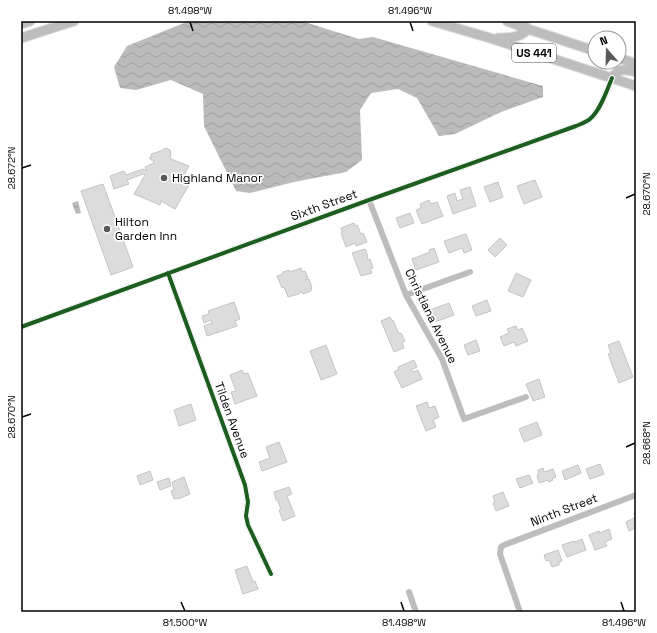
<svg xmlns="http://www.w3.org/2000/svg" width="657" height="633" font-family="'Space Grotesk',sans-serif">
<defs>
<pattern id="water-waves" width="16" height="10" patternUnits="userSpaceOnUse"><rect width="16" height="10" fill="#bbb"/><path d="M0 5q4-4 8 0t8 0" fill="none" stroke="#9f9f9f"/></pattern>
</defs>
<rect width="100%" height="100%" fill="#fff"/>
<path fill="url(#water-waves)" d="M189 21H301L359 39 373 37 543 86V97L501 112 455 134 439 136 417 98 398 89 371 93 360 110 362 160 346 172 294 182 250 193 236 191 204 126 203 94 171 80 136 90 120 88 114 67 127 46Z
M78 201 81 213 76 214 72 203Z"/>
<path fill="#dcdcdc" stroke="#c4c4c4" d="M166 148 170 150 171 154 170 156 171 159 189 166 181 181 189 185 175 209 161 201 160 205 134 194 145 175 143 174 127 180 129 184 114 189 110 176 124 171 126 175 143 169 147 171 145 167 154 163 153 160H151L150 159V157H152L151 154 161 151 162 150Z
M535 180 542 197 524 204 517 186Z
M498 182 503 197 490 202 484 187Z
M103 184 133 267 111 275 81 191Z
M470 187 476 206 453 214 447 196 455 193 457 201 463 199 460 190Z
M429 200 431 204 437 202 443 216 422 224 416 210 421 208 420 204Z
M410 213 414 223 400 228 396 218Z
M354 223 355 226 357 225 361 234 363 233 367 242 356 246 355 243 346 247 341 233 342 232 341 228Z
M466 234 472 250 464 253 462 248 449 253 444 241Z
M500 238 507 245 495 257 488 250Z
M434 248 439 262 416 270 412 259 430 252 429 250Z
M365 249 368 256 367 257 368 260 370 259 373 268 370 269 372 273 361 276 352 253Z
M301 268 302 272 305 271 308 278 306 279V280L309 279 312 288 311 289V291L303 294 302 292 299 293V294L288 297 284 287 282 288 277 276 283 274V272L289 270 290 272Z
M516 273 531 280 523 297 508 291Z
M487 300 491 311 476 316 472 306Z
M234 302 240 319 235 321 237 326 207 336 204 326 212 323 211 320 204 323 202 316 209 314 208 311Z
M449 303 454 315 435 322 430 310Z
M390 317 392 321 393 320 399 334 401 333 405 341 402 343 404 348 394 352 381 321Z
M516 326 518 330 522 328 528 341 516 346 514 342 504 346 500 337 509 333 507 329Z
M476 340 480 351 468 355 464 345Z
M619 341 633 377 619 383 608 354 611 353 608 345Z
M326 345 337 374 321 380 310 351Z
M414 360 417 367 411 370 413 372 418 370 422 379 402 388 394 372 399 369 398 367Z
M242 370 244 374 248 373 257 396 235 404 231 392 236 391 230 375Z
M539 379 545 397 533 401 526 384Z
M427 402 429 408 435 406 439 417 433 420 436 427 426 431 416 406Z
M191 404 196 420 179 426 174 410Z
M537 422 542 435 524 442 519 429Z
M279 442 287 462 262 471 259 462 270 458 266 447Z
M600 464 604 474 590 479 586 469Z
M578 465 581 473 565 480 562 471Z
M543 468 544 472 553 469 556 477 552 479 553 480 549 482 548 480 539 483 537 475 539 474 538 470Z
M150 471 153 480 140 485 137 476Z
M529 475 533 483 520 488 516 479Z
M184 477 190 494 178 499V498L174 499 171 491 174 490 172 482Z
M169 478 171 486 160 490 157 482Z
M289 487 292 494 287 496 295 516 283 521 279 510H281L278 501 276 500 274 492Z
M503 492 509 506 496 511 493 503 495 502 493 496Z
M636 512V528L629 531 626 522 636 517 634 513Z
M609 529 612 539 605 542 607 546 595 550 589 535 599 531 600 533Z
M582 539 586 550 567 557 562 545 574 541 575 542Z
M558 550 562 561 559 562V565L552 567 549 560 546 561 544 555Z
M247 566 253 582 255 581 258 589 243 594 235 570Z"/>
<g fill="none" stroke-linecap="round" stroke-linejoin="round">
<defs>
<path id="primary" d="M432 21 490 38 636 86
M507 21 528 29 595 51
M21 24 30 21
M21 38 74 21
M498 38C509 38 520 38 528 29L526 27
M619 58 636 64
M612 78C618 68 626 69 636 72"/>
</defs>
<use href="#primary" stroke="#dbdbdb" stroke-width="11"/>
<path stroke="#bdbdbd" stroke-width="6" d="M369 200 406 295 442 359 464 419 526 397
M168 273 245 485 248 502 246 516 248 525 271 574
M406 295 470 272
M21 327 369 200 576 126C581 124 587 122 591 118 601 109 607 90 612 78
M409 592 416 612
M520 612 500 554 501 547 504 545 636 495"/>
<use href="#primary" stroke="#bdbdbd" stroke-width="9"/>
<defs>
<path id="cycleway" d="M168 273 245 485 248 502 246 516 248 525 271 574
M21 327 369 200 576 126C581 124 587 122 591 118 601 109 607 90 612 78"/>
</defs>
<use href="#cycleway" stroke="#fff" stroke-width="6"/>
<use href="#cycleway" stroke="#1b5e20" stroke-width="4"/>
</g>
<path fill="none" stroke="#000" stroke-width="1.5" d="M190 22 193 31M410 22 413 31M22 168 31 165M626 198 635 194M22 417 31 414M626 447 635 443M181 602 185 611M401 602 404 611M621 602 624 611"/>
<g fill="#595959" stroke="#fff" stroke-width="1.5">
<circle cx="164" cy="178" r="4"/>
<circle cx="107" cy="229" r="4"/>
</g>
<g text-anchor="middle" stroke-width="3.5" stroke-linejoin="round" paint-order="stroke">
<rect fill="#fff" stroke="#4c4c4c" stroke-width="1" x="512" y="44" width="44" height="18" rx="3"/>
<g font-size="11" font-weight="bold" fill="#000">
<text x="534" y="57">US 441</text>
</g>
<g font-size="12" fill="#000" stroke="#fff" text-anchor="start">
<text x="172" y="182">Highland Manor</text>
<text x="115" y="226">Hilton<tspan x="115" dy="14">Garden Inn</tspan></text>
</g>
<g font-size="12" fill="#000" stroke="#fff">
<text transform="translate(324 205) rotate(-20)" y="4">Sixth Street</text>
<text transform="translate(431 316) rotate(64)" y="4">Christiana Avenue</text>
<text transform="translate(232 420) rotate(70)" y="4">Tilden Avenue</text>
<text transform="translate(564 510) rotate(-21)" y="4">Ninth Street</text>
</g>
</g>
<rect width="657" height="633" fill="none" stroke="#ffffff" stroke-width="44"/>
<g transform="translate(607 50) rotate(340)"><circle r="19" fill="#ffffff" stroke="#999999"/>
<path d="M0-3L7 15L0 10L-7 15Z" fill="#595959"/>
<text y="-6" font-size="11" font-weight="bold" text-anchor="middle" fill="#000000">N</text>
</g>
<rect x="22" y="22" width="613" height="589" fill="none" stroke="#000" stroke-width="1.5"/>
<g font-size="10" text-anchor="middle" fill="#000">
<text x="190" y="14">81.498°W</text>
<text x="410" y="14">81.496°W</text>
<text transform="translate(11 168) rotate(-90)" y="4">28.672°N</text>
<text transform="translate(646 194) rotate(-90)" y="4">28.670°N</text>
<text transform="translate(11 417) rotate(-90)" y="4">28.670°N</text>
<text transform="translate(646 443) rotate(-90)" y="4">28.668°N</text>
<text x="185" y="626">81.500°W</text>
<text x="404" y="626">81.498°W</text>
<text x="624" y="626">81.496°W</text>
</g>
</svg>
